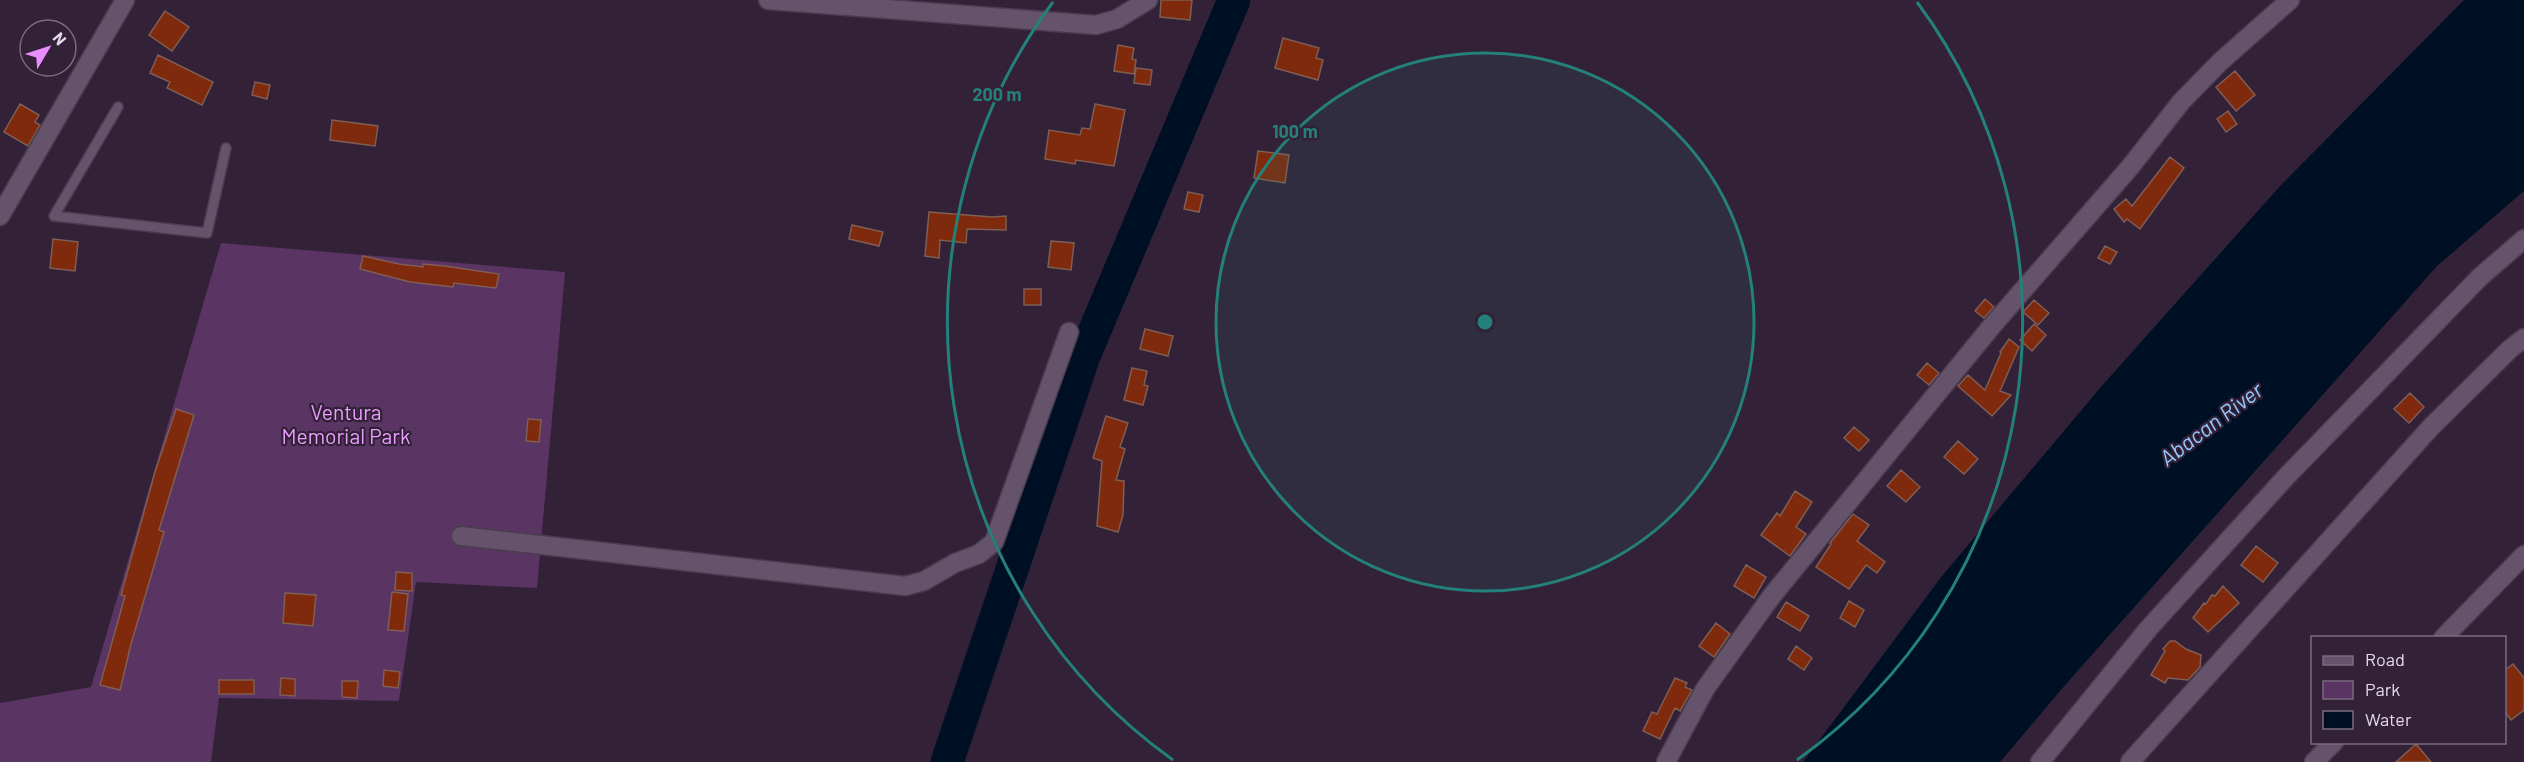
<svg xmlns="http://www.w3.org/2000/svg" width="2524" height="762" font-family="Barlow,sans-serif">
<rect width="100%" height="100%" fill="#332138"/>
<path fill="#5a3463" d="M221 243 565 272 537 588 416 582 399 701 219 698 211 762H0V703L91 687Z"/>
<path fill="#001024" d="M2464 0H2524V191L2437 266 2066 684 2000 762H1803L1942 576 2100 388 2281 185Z"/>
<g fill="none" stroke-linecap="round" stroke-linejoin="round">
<path stroke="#001024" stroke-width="33" d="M947 762 1084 356 1234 0"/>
</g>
<path fill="#7f2a0d" stroke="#805e54" stroke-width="1.5" d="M1161 0H1192L1190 20 1160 17Z
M165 11 189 27 172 51 149 35Z
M1283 38 1319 48 1316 58 1323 60 1318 80 1275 68Z
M1118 45 1134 48 1132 59 1136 60 1134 74 1114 71Z
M158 55 213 82 202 105 167 88 170 82 150 73Z
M1136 68 1152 70 1150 85 1134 83Z
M2235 71 2255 95 2236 111 2216 87Z
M255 82 270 85 267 99 252 95Z
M20 104 39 115 35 122 40 125 28 146 4 132Z
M1095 104 1125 110 1114 166 1076 160 1075 164 1045 159 1049 130 1080 135 1082 128 1090 129Z
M2228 111 2237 124 2226 132 2217 119Z
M332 120 378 126 375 146 330 140Z
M1258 151 1289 155 1285 183 1254 178Z
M2170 157 2184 168 2140 229 2127 219 2124 222 2114 209 2126 199 2132 206Z
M1188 192 1203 195 1199 212 1184 209Z
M929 212 992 217 1006 216V230L967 229 966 243 940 240 939 258 925 256Z
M852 225 883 232 879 246 849 239Z
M53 239 78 242 75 271 50 268Z
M1051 241 1074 243 1071 270 1048 267Z
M2105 246 2117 252 2110 264 2098 258Z
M363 256 399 264 423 267V264L445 266 499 274 496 288 454 283 453 287 410 282 360 269Z
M1024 289H1041V305H1024Z
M1985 299 1994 307 1984 318 1975 311Z
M2034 300 2049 313 2038 325 2023 312Z
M2034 324 2046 335 2032 351 2020 340Z
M1145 329 1173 336 1168 356 1140 349Z
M2009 339 2019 347 2000 391 2011 395 1992 416 1958 386 1968 375 1985 390 2001 353 2000 352Z
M1927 363 1939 373 1929 385 1917 375Z
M1132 368 1147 371 1144 385 1148 386 1143 405 1124 400Z
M2410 393 2424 407 2409 423 2394 409Z
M176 409 194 415 159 530 164 532 131 644 120 690 100 685 125 596 121 595 155 472Z
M1106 416 1128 423 1120 447 1125 449 1116 480 1124 481 1123 515 1118 532 1097 526 1102 461 1093 458Z
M528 419 541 420 539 442 526 441Z
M1854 427 1869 440 1859 451 1844 438Z
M1958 441 1978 459 1964 474 1944 457Z
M1901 470 1920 487 1906 502 1887 486Z
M1795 491 1812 502 1796 527 1806 534 1790 556 1761 535 1777 513 1780 516Z
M1853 514 1869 525 1857 541 1885 562 1877 573 1866 565 1849 589 1816 567 1831 544 1830 543Z
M2256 546 2278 563 2263 582 2241 565Z
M1746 565 1766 577 1754 598 1734 586Z
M396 572 412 573V591L395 590Z
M2223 586 2239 603 2208 632 2193 618 2204 603 2206 604 2212 595 2215 596Z
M392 592 408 594 404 631 388 630Z
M285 593 316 595 313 626 283 623Z
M1849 601 1864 610 1855 627 1840 618Z
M1786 602 1809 616 1800 631 1777 617Z
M1716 623 1730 634 1714 657 1699 646Z
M2170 641H2175L2186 649 2201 655 2200 667 2188 680 2168 678 2165 683 2151 675 2165 651 2163 649Z
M1796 646 1812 658 1804 670 1788 659Z
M2513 664 2524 678V710L2511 720 2505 712V670Z
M384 670 400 672 398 688 383 686Z
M281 678 295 679V696L280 695Z
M1675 678 1687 683 1685 687 1692 690 1680 711 1675 708 1660 739 1643 731 1652 712 1657 714Z
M219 680H254V694H219Z
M342 681H358L357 698 342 697Z
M2416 744 2431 762H2396Z"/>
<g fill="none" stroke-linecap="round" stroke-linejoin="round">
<defs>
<path id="lane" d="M118 107 54 216 207 233 226 148"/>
<path id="street" d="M768 0 1096 25 1117 19 1148 0
M461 536 905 586 924 581 955 563 979 554 994 542 1069 332
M1666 762 1705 689 1771 597 1991 327 2131 166 2181 102 2220 62 2290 0
M2040 762 2149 628 2285 478 2480 277 2524 239
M2130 762 2431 427 2510 349 2524 338"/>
<path id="secondary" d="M0 216 125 0
M2443 638 2524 555
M2314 762 2334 742"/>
</defs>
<use href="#lane" stroke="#4b3c4f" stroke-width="12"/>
<use href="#street" stroke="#4b3c4f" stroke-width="21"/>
<use href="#secondary" stroke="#4b3c4f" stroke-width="21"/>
<use href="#lane" stroke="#65526b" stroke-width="9"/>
<use href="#street" stroke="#65526b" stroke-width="18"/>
<use href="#secondary" stroke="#65526b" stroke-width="18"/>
</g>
<circle cx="1485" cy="322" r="269" fill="#24807a" fill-opacity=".12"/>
<g fill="none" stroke="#24807a" stroke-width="3">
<circle cx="1485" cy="322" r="269"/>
<path d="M1173 760A538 538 0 0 1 1053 2M1917 2A538 538 0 0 1 1797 760"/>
</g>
<g text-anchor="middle" stroke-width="4.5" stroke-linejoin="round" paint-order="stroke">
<g font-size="21" fill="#eb9eff" stroke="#332138">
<text x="346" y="420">Ventura<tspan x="346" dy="24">Memorial Park</tspan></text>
</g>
<g font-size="22" font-style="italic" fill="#93c9fd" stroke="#332138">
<text transform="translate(2211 424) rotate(-37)" y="8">Abacan River</text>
</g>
</g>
<circle cx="1485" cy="322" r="9" fill="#24807a" stroke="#332138" stroke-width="3"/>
<g font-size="18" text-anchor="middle" font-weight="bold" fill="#24807a" stroke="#332138" stroke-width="4.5" stroke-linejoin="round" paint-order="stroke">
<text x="997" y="101">200 m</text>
<text x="1295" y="138">100 m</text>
</g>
<rect x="2311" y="636" width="195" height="108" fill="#332138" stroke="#7b6b7f" stroke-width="1.5"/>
<rect x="2323" y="656" width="30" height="9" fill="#65526b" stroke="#7b6b7f" stroke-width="1.5"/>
<text x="2365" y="666" font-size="18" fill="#e6dae9">Road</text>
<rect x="2323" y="681" width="30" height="18" fill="#5a3463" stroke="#7b6b7f" stroke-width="1.5"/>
<text x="2365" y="696" font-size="18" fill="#e6dae9">Park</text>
<rect x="2323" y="711" width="30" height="18" fill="#001024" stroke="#7b6b7f" stroke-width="1.5"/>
<text x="2365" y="726" font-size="18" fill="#e6dae9">Water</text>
<g transform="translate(48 48) rotate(51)"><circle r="28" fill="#332138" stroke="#7b6b7f" stroke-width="1.5"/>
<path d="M0-4.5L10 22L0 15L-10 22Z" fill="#ea8dfd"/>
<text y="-9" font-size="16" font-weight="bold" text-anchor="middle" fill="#e6dae9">N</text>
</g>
</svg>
